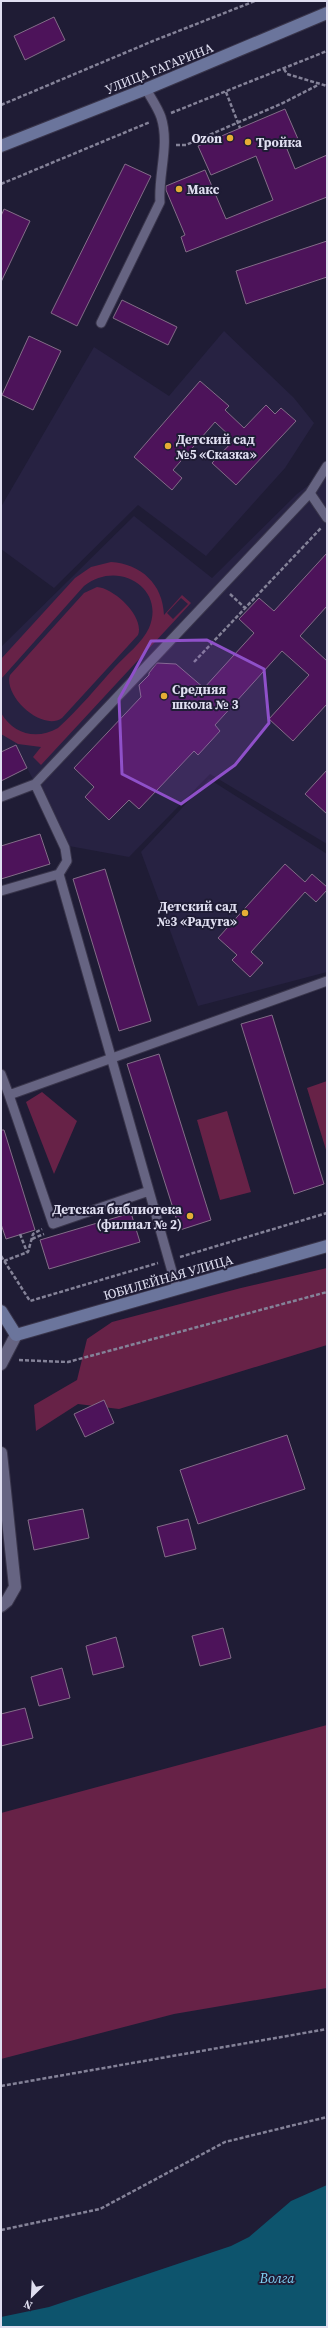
<svg xmlns="http://www.w3.org/2000/svg" width="328" height="2328" font-family="'Source Serif 4',serif">
<rect width="100%" height="100%" fill="#1f1c35"/>
<path fill="#272242" d="M224 331 294 398 314 423 285 468 206 556 138 505 54 588 1 549V507L94 347 169 396Z
M327 471V844L210 774 129 857 69 846 27 768 1 781V647L134 516 212 578 297 494Z
M209 779 327 854V972L198 1006 141 852Z"/>
<path fill="#672247" fill-rule="evenodd" d="M111 562C141 564 163 584 164 615L182 595 191 603 41 765 33 757 41 747 18 744 1 734V713C14 735 37 740 58 728 79 709 97 687 115 667 126 655 142 643 149 628 166 588 118 559 84 586L1 679V659L75 578 91 567ZM181 598 188 604 173 619 167 613Z
M97 587C114 588 145 617 138 635L62 718C42 732 3 696 10 675L84 593Z
M327 1081V1153L307 1088Z
M42 1092 77 1121 54 1174 26 1102Z
M227 1111 251 1192 220 1200 197 1120Z
M327 1268V1345L119 1409 78 1404 36 1431 34 1405 77 1380 87 1339 112 1322 241 1288Z
M327 1725V1988L174 2014 1 2059V1813Z"/>
<path fill="#0d546d" d="M327 2185V2327H1V2317L49 2307 231 2246 249 2237 291 2201Z"/>
<path fill="#4d135a" stroke="#836d88" d="M54 17 65 40 25 60 14 36Z
M285 109 298 139 285 144 295 169 327 155V197L186 252 181 237 185 235 166 190V186L205 170 226 219 273 200 256 156 211 175 198 146Z
M125 164 151 176 77 326 51 313Z
M4 209 30 221 1 282V216Z
M327 241V277L246 304 236 271Z
M122 300 177 327 168 345 113 318Z
M29 336 61 351 33 410 2 395Z
M200 381 229 406 225 410 244 428 266 405 275 414 281 408 296 421 236 485 212 463 234 440 215 422 173 470 182 478 172 490 134 457Z
M327 553V606L300 636 327 661V704L293 741 269 719 309 675 282 651 215 725 220 731 198 755 194 751 139 809 129 800 109 820 85 797 94 787 74 768 141 697 139 685 149 675V673L157 663 176 664 204 688 254 633 239 619 259 598 274 611Z
M16 745 27 768 1 781V752Z
M327 770V814L305 794Z
M40 834 50 864 1 879V846Z
M285 864 305 882 312 874 327 887V890L316 902 305 892 251 952 263 963 250 977 232 960 237 955 218 938Z
M105 869 151 1021 119 1031 73 879Z
M272 1015 324 1184 294 1194 241 1024Z
M159 1054 211 1220 180 1230 127 1064Z
M1 1130H4L35 1230 6 1239 1 1224Z
M131 1213 140 1242 49 1269 40 1240Z
M104 1400 114 1423 85 1437 74 1414Z
M287 1435 305 1489 198 1524 180 1470Z
M83 1509 89 1538 34 1550 28 1520Z
M188 1519 196 1549 165 1557 157 1527Z
M223 1628 231 1658 200 1666 192 1636Z
M116 1637 124 1667 93 1675 86 1646Z
M62 1668 70 1698 39 1706 31 1677Z
M25 1708 33 1738 1 1746V1714Z"/>
<g fill="none" stroke-linecap="round" stroke-linejoin="round">
<defs>
<path id="lane" d="M101 323 160 202C158 174 170 145 161 117 158 108 151 98 146 89
M327 466 310 493 327 518
M35 784 65 848 67 861 59 874 177 1289
M1 797 35 784 310 493
M1 891 59 874
M1 1074 9 1095 327 981
M9 1095 53 1224 149 1191"/>
<path id="street" d="M1 1364 16 1335
M1 1453 15 1587 7 1601 1 1606"/>
<path id="secondary" d="M1 146 146 89 327 13
M1 1311 16 1335 327 1246"/>
</defs>
<use href="#lane" stroke="#39354b" stroke-width="11"/>
<use href="#street" stroke="#39354b" stroke-width="14"/>
<use href="#secondary" stroke="#39354b" stroke-width="14"/>
<path stroke="#848298" stroke-width="2.5" stroke-dasharray="4 2" stroke-linecap="butt" d="M284 69 287 74 327 86
M226 92 240 128
M1 105 153 41 255 1
M171 113 327 51
M176 145H186L283 103 318 85
M1 184 150 122
M230 594 245 608
M194 662 321 528
M20 1234 27 1252
M32 1239 44 1234
M1 1256 30 1301 158 1263
M180 1257 327 1213
M4 1261 28 1252 33 1234 42 1229
M19 1360 68 1362 327 1292
M1 2086 327 2029
M1 2230 100 2209 225 2142 327 2117"/>
<use href="#lane" stroke="#666482" stroke-width="9"/>
<use href="#street" stroke="#666482" stroke-width="12"/>
<use href="#secondary" stroke="#6b759c" stroke-width="12"/>
</g>
<path fill="#8f50c9" fill-opacity="0.2" stroke="#8f50c9" stroke-width="3" stroke-linejoin="round" d="M207 640 264 669 269 723 235 765 181 804 122 774 119 699 151 641Z"/>
<g fill="#e5ad35" stroke="#1f1c35" stroke-width="1.5">
<circle cx="230" cy="138" r="4"/>
<circle cx="248" cy="142" r="4"/>
<circle cx="179" cy="189" r="4"/>
<circle cx="168" cy="446" r="4"/>
<circle cx="164" cy="696" r="4"/>
<circle cx="245" cy="913" r="4"/>
<circle cx="190" cy="1216" r="4"/>
</g>
<g text-anchor="middle" stroke-width="4" stroke-linejoin="round" paint-order="stroke">
<g font-size="13" fill="#e0dff1" stroke="#1f1c35">
<text transform="translate(159 68) rotate(-22)" y="5">УЛИЦА ГАГАРИНА</text>
<text transform="translate(168 1277) rotate(-16)" y="5">ЮБИЛЕЙНАЯ УЛИЦА</text>
</g>
<g font-size="13" font-weight="bold" fill="#e0dff1" stroke="#1f1c35" text-anchor="start">
<text x="222" y="143" text-anchor="end">Ozon</text>
<text x="256" y="147">Тройка</text>
<text x="187" y="194">Макс</text>
<text x="176" y="444">Детский сад<tspan x="176" dy="15">№5 «Сказка»</tspan></text>
<text x="172" y="694">Средняя<tspan x="172" dy="15">школа № 3</tspan></text>
<text x="237" y="911" text-anchor="end">Детский сад<tspan x="237" dy="15">№3 «Радуга»</tspan></text>
<text x="182" y="1214" text-anchor="end">Детская библиотека<tspan x="182" dy="15">(филиал № 2)</tspan></text>
</g>
<g font-size="14" font-style="italic" fill="#80d2f5" stroke="#1f1c35">
<text x="277" y="2283">Волга</text>
</g>
</g>
<rect width="328" height="2328" fill="none" stroke="#e0dff1" stroke-width="4"/>
<g transform="translate(32 2296) rotate(204)" stroke="#1f1c35" stroke-width="3" paint-order="stroke">
<path d="M0-3L7 15L0 10L-7 15Z" fill="#e0dff1"/>
<text y="-6" font-size="11" font-weight="bold" text-anchor="middle" fill="#e0dff1">N</text>
</g>
</svg>
